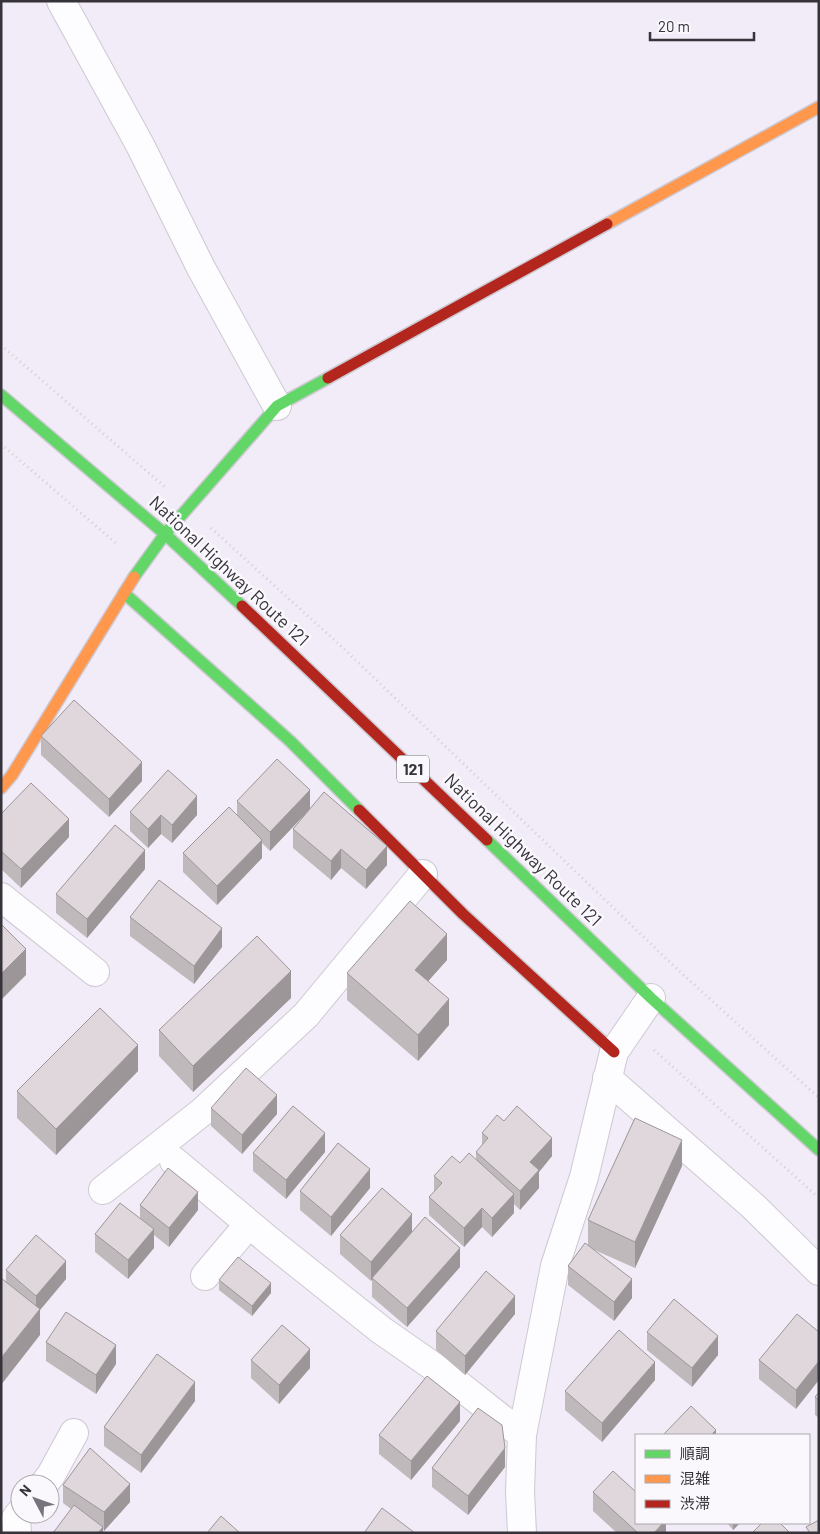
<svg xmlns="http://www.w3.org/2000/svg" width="820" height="1534" font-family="Barlow,'Noto Sans JP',sans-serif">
<rect width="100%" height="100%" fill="#f1ecf7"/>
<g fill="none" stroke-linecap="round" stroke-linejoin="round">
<defs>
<path id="street" d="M61 1 140 145 201 268 277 406
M1 897 95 972
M607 1078 753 1206 819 1271
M174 1161 272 1243 381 1330 450 1378 522 1435
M103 1190 202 1112 306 1015 423 874
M205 1276 249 1224
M44 1484 51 1475 74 1433
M17 1533 16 1518 20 1513
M522 1533 520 1491 522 1435 555 1266 584 1177 614 1052 651 998"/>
<path id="fast" d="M1 395 165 534 242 606
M134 577 165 534 277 406 328 378
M124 593 290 741 359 810
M487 840 651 998 819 1150"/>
<path id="slow" d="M607 224 819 107
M1 788 12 775 134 577"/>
<path id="jam" d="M328 378 607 224
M242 606 487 840
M359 810 463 914 614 1052"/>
</defs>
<use href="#street" stroke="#cdc9d2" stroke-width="30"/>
<use href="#fast" stroke="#cdc9d2" stroke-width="14"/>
<use href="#slow" stroke="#cdc9d2" stroke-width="14"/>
<use href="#jam" stroke="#cdc9d2" stroke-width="14"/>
<path stroke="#d1ced3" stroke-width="3" stroke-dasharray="1 4" stroke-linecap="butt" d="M1 345 165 487
M1 444 118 545
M211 528 342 647 677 969 819 1098
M654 1050 819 1198"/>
<use href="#street" stroke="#fdfcfe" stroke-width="28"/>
<use href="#fast" stroke="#63d668" stroke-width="11"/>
<use href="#slow" stroke="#ff974d" stroke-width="11"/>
<use href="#jam" stroke="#b3261e" stroke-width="11"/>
</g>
<path fill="#c0b9bc" d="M41 736 142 781 109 817 41 755Z
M237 801 310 809 270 851 262 843V858L217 905 183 872V853L237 815Z
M130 812 197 815 172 843 161 834 148 848 130 831Z
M1 814 69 837 21 888 1 869Z
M293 829 387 865 366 889 341 868 331 880 293 848Z
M145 869 87 938 56 913V894Z
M130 917 222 947 194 984 130 936Z
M447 960 428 981 449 1025 418 1061 347 1000V973Z
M291 998 193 1092 159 1056V1030Z
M138 1071 56 1155 17 1118V1091Z
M211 1108 277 1114 242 1154 211 1126Z
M504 1121 552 1156 539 1172V1188L520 1210 514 1204V1213L492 1237 482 1227 464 1247 429 1215V1197L434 1192V1176L460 1163 476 1160V1152L482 1146V1133Z
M325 1152 286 1199 253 1171V1153Z
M682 1166 635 1268 590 1248 632 1298 614 1321 568 1285V1266L588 1246V1220Z
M370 1188 331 1236 300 1210V1191Z
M140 1205 198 1210 169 1247 154 1235V1248L128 1279 95 1252V1234L140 1218Z
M412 1232 460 1267 407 1327 372 1297V1279L371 1281 340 1254V1235Z
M6 1270 66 1279 40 1310V1335L6 1282Z
M219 1280 271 1293 252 1316 219 1290Z
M515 1314 465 1375 436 1350V1331Z
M647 1332 718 1355 692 1387 647 1350Z
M819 1332 796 1409 759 1379V1360Z
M46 1342 116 1364 96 1394 46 1361Z
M251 1360 310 1368 279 1404 251 1378Z
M655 1380 602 1442 565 1410V1391Z
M819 1392V1418L815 1415V1397Z
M195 1401 141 1473 104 1446V1427Z
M460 1421 411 1480 379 1454V1435Z
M505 1467 468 1515 432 1487V1468Z
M63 1485 130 1502 104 1531 103 1529V1533L63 1503Z
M593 1492 666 1523V1533H617L593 1511Z
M727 1523H740L733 1530Z"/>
<path fill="#9c9699" d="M142 762V781L109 817V799Z
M310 790V809L270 851V832Z
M197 796V815L172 843V825Z
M161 815V834L148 848V829Z
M69 819V837L21 888V869Z
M262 840V858L217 905V886Z
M387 846V865L366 889V870Z
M341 849V868L331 880V861Z
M145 850V869L87 938V919Z
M222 928V947L194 984V966Z
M447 934V960L415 996V970Z
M26 949V975L1 1000V974Z
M291 971V998L193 1092V1066Z
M449 999V1025L418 1061V1035Z
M138 1045V1071L56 1155V1129Z
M277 1095V1114L242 1154V1135Z
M325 1133V1152L286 1199V1180Z
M552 1138V1156L539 1172V1188L520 1210V1191L530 1162Z
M682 1140V1166L635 1268V1242Z
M370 1169V1188L331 1236V1217Z
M198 1192V1210L169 1247V1228Z
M514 1194V1213L492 1237V1218Z
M482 1208V1227L464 1247V1228Z
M412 1214V1233L371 1281V1262Z
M154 1229V1248L128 1279V1260Z
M460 1248V1267L407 1327V1308Z
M66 1261V1279L40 1310V1335L1 1385V1358L36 1314V1296Z
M632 1279V1298L614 1321V1302Z
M271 1283V1293L252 1316V1306Z
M515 1296V1314L465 1375V1356Z
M718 1336V1355L692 1387V1368Z
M116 1345V1364L96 1394V1375Z
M310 1349V1368L279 1404V1385Z
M819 1361V1380L796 1409V1390Z
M655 1362V1380L602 1442V1423Z
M195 1382V1401L141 1473V1455Z
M460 1402V1421L411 1480V1461Z
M716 1430V1435H711Z
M505 1448V1467L468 1515V1496Z
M130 1484V1502L104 1531V1512Z
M663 1523H666V1533H654Z
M733 1523H740L733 1530Z
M103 1527V1533H98Z"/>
<path fill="#dfd7db" stroke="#9c9699" d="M74 700 142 762 109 799 41 736Z
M277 759 310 790 270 832 237 801Z
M168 770 197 796 172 825 161 815 148 829 130 812Z
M31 783 69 819 21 869 1 851V814Z
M324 792 387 846 366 870 341 849 331 861 293 829Z
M229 807 262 840 217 886 183 853Z
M115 825 145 850 87 919 56 894Z
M159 880 222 928 194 966 130 917Z
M410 901 447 934 415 970 449 999 418 1035 347 973Z
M1 924 26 949 1 974Z
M257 936 291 971 193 1066 159 1030Z
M100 1008 138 1045 56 1129 17 1091Z
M246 1068 277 1095 242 1135 211 1108Z
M293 1106 325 1133 286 1180 253 1153Z
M517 1106 552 1138 530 1162 539 1170 520 1191 476 1152 488 1138 482 1133 497 1115 504 1121Z
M635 1118 682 1140 635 1242 588 1220Z
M338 1143 370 1169 331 1217 300 1191Z
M469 1153 514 1194 492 1218 482 1208 464 1228 429 1197 442 1183 434 1176 452 1156 460 1163Z
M168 1168 198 1192 169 1228 140 1205Z
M382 1188 412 1214 371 1262 340 1235Z
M120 1203 154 1229 128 1260 95 1234Z
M425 1217 460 1248 407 1308 372 1278Z
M36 1235 66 1261 36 1296 6 1270Z
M585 1243 632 1279 614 1302 568 1266Z
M238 1257 271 1283 252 1306 219 1280Z
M486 1271 515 1296 465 1356 436 1331Z
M1 1278 40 1309 1 1358Z
M674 1299 718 1336 692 1368 647 1332Z
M66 1312 116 1345 96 1375 46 1342Z
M797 1314 819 1332V1361L796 1390 759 1360Z
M282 1325 310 1349 279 1385 251 1360Z
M619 1330 655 1362 602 1423 565 1391Z
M157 1354 195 1382 141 1455 104 1427Z
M427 1376 460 1402 411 1461 379 1435Z
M819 1392V1400L815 1397Z
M691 1406 716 1430 711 1435H663Z
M478 1408 502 1425 505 1448 468 1496 432 1468Z
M90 1448 130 1484 104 1512 63 1485Z
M613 1471 636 1492V1523H663L654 1533H638L593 1492Z
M74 1505 103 1527 98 1533H53Z
M382 1508 415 1533H364Z
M221 1516 240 1533H207Z
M819 1520V1533H810L806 1527Z
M762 1523H780L790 1533H752Z"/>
<g text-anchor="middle" stroke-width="5" stroke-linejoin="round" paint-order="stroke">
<rect fill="#faf8fc" stroke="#716e75" stroke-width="1" x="397" y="755.5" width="32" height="27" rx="4"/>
<g font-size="16" font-weight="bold" fill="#36333b">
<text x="413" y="775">121</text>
</g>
<g font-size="18" fill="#36333b" stroke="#faf8fc">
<text transform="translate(229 571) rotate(43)" y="6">National Highway Route 121</text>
<text transform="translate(523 850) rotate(44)" y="6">National Highway Route 121</text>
</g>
</g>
<rect width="820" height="1534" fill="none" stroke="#36333b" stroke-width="5"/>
<rect x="635" y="1434" width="175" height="90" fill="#faf8fc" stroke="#aca9af"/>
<rect x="645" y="1450" width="25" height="8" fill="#63d668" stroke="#aca9af"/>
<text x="680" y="1459" font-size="15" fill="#36333b">順調</text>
<rect x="645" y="1475" width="25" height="8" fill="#ff974d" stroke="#aca9af"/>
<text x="680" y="1484" font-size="15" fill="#36333b">混雑</text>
<rect x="645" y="1500" width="25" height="8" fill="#b3261e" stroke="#aca9af"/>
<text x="680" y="1509" font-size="15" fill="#36333b">渋滞</text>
<g transform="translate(35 1499) rotate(311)"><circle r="24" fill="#faf8fc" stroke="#aca9af"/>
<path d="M0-4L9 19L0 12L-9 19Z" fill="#77747d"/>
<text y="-8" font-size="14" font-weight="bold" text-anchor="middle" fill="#36333b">N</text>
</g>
<path d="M650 32v8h104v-8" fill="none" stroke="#36333b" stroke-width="2.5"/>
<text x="658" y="32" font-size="15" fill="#36333b" stroke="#faf8fc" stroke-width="4" paint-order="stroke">20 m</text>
</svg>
